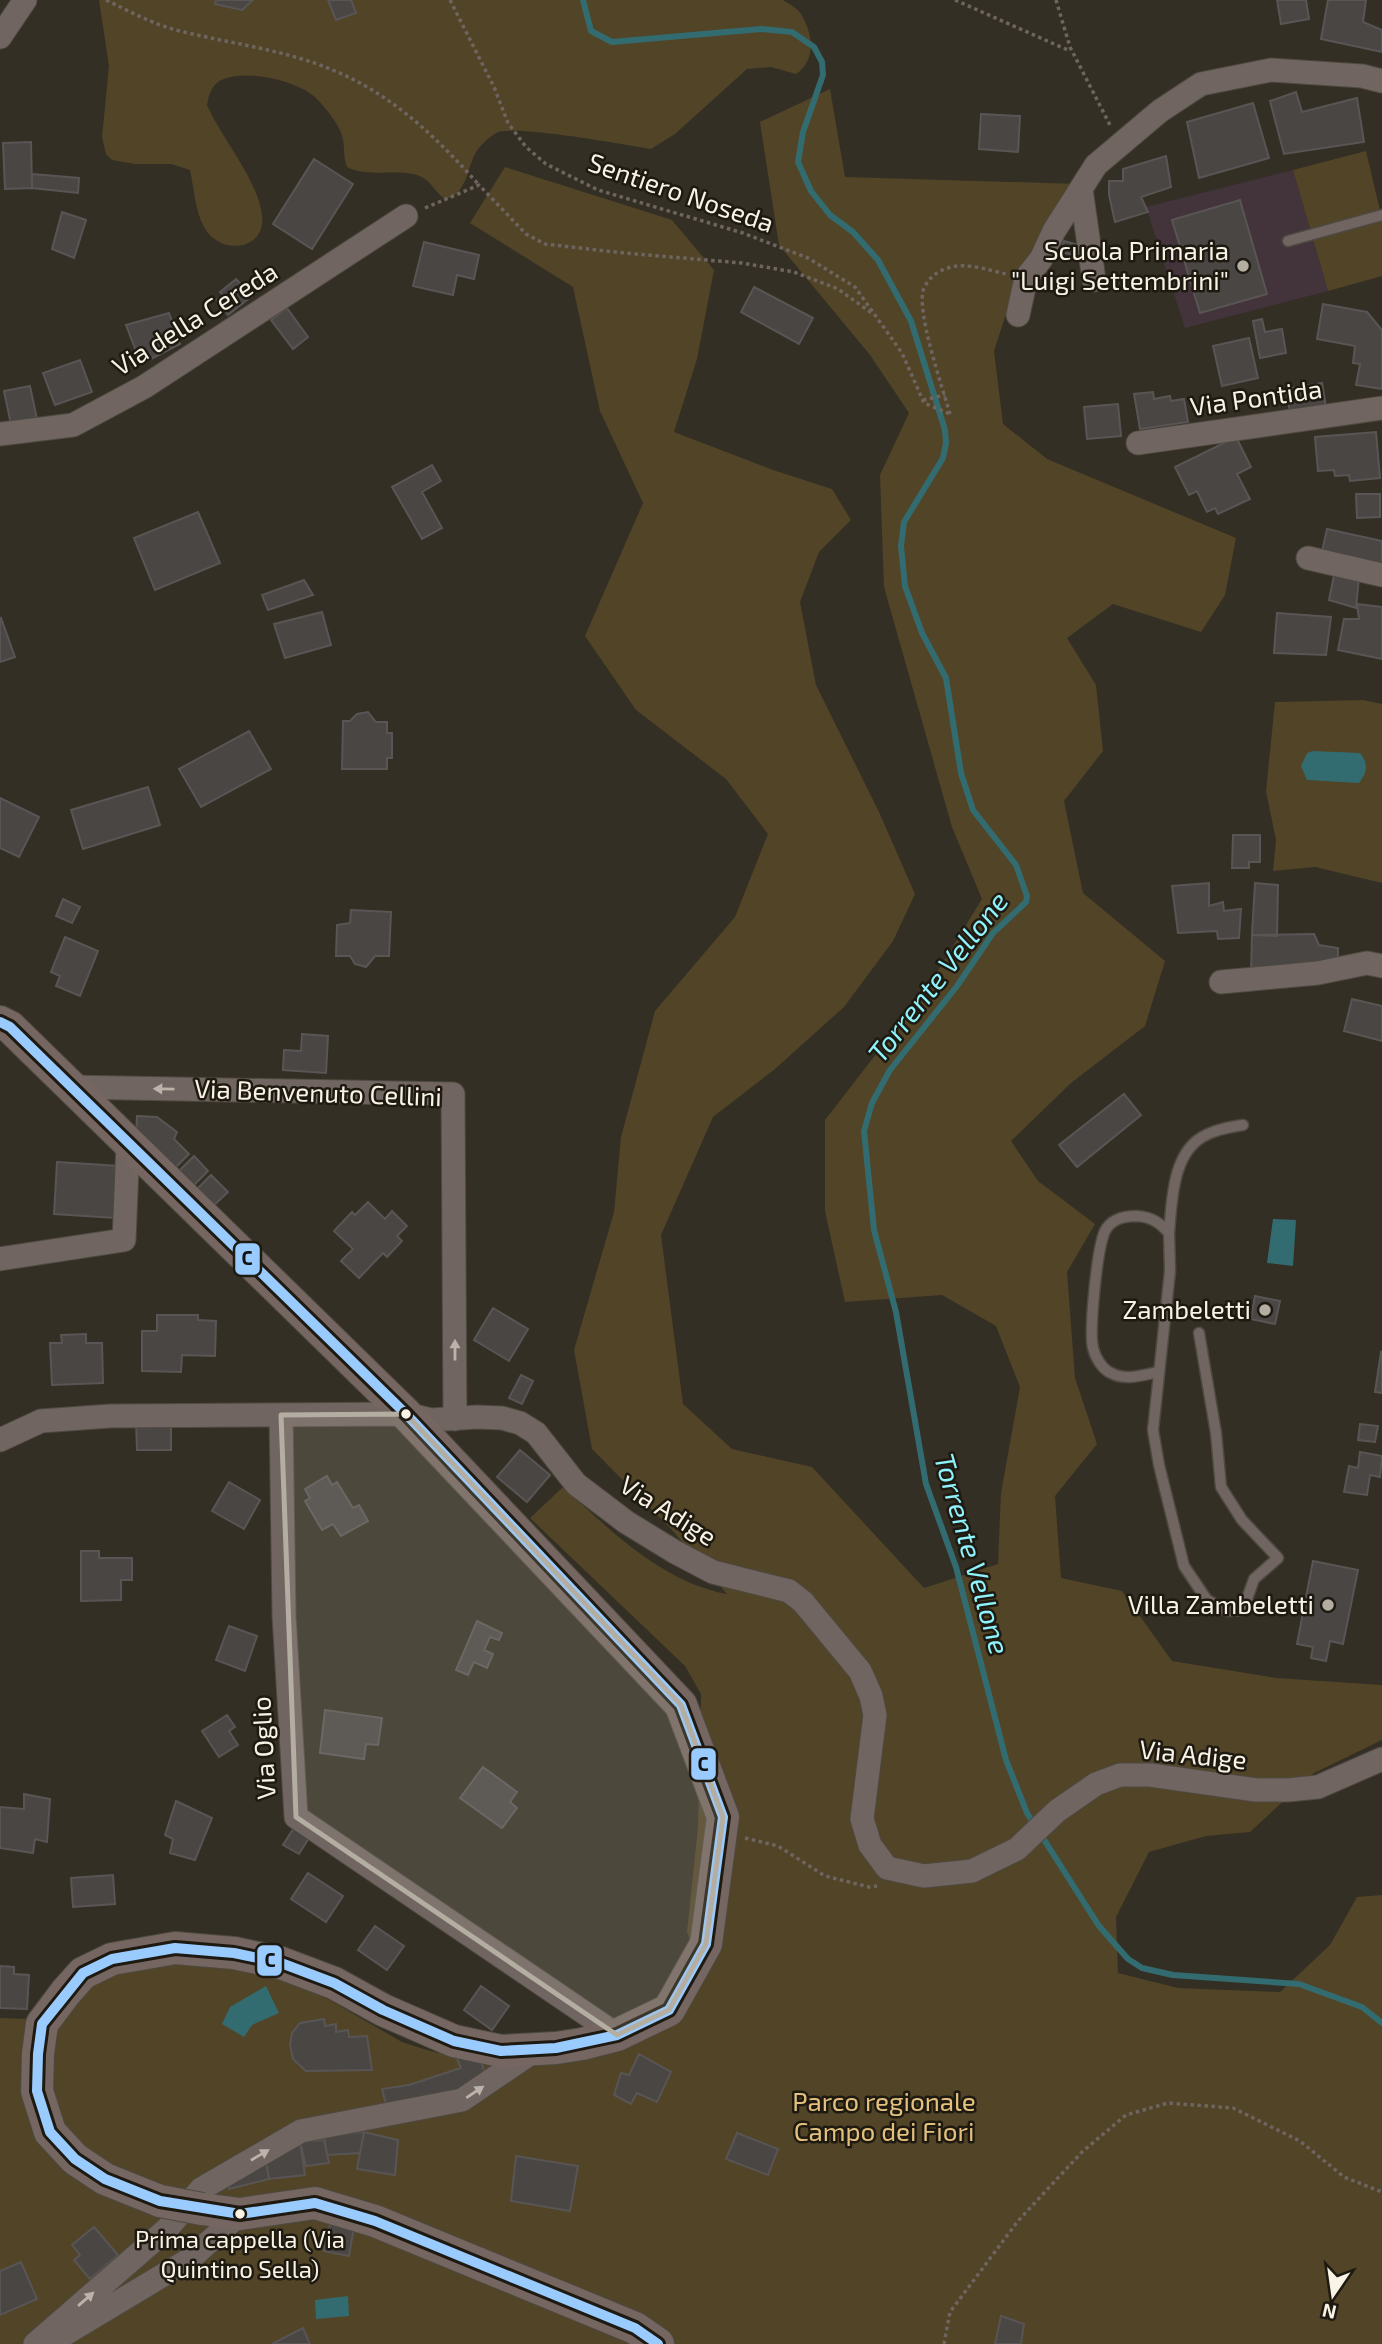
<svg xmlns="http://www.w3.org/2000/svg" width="1382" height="2344" font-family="'Exo 2',sans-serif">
<rect width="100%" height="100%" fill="#342f24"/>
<path fill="#43333b" d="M1293 170 1328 291 1185 328 1146 207Z"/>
<path fill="#514427" d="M99 0H783C789 4 797 8 801 14 813 34 817 59 796 74L771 67 747 69 675 134 651 149C626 145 512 124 496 133 487 139 478 147 474 156 467 171 465 196 445 199 437 194 433 185 425 179 406 166 370 179 347 167 343 157 345 150 343 140 341 126 327 110 317 99 300 81 246 69 224 79 212 83 209 94 207 105 222 139 258 180 262 215 267 251 219 256 204 227 195 210 194 188 190 170L171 164H135L112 160 106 154 102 137 109 66Z
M830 89 845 177 1079 184 1022 265 994 351 1003 424 1047 459 1236 538 1225 595 1201 632 1113 604 1067 638 1096 685 1103 751 1064 801 1083 893 1165 961 1145 1026 1071 1083 1011 1141 1038 1181 1095 1224 1067 1272 1075 1378 1097 1444 1055 1496 1061 1578 1122 1591 1172 1661 1276 1678 1382 1685V1740L1314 1773 1250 1832 1206 1836 1149 1852 1116 1917 1118 1973 1178 1988 1280 1992 1330 1945 1357 1897 1382 1895V2344H0V2018L28 2019 114 1969 198 1956 291 1978 402 2042 430 2051 477 2061 550 2060 702 1974 687 1932 698 1827 701 1694 685 1666 530 1518 563 1487C611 1531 662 1582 727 1594L671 1529 592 1449 574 1350 614 1212 621 1137 655 1011 735 917 768 834 726 779 636 710 585 636 643 503 600 411 573 287 470 223 505 167 672 220 714 270 697 359 674 432 773 470 832 489 851 520 819 552 800 602 816 685 879 812 915 894 893 941 844 1007 775 1069 713 1117 661 1235 683 1404 732 1449 812 1467 924 1588 998 1564 1001 1493 1020 1387 996 1326 942 1295 845 1302 825 1211V1120L928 987 982 899 952 827 884 587 880 475 909 413 870 355 779 245 760 122Z
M1366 151 1382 219V276L1328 291 1293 170Z
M1363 700 1382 704V883L1315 867 1273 871 1276 840 1266 791 1275 702Z"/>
<path fill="#336c70" d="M1313 751 1360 753C1369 764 1367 773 1359 783L1307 780 1301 766 1307 753Z
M1273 1219 1296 1220 1293 1266 1267 1263Z
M266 1986 279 2013 252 2025 244 2037 222 2024 230 2007Z
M348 2296 349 2316 316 2319 315 2300Z"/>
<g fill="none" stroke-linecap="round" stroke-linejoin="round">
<path stroke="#336c70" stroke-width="6" d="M583 0 591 31 612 42 761 29 792 32 814 47 822 62 823 75 803 132 798 162 811 191 830 215 853 232 878 260 911 321 945 430 946 443 943 458 904 522 901 546 905 586 922 633 946 678 961 773 973 810 1016 865 1027 896 1026 902 993 933 957 986 890 1070 872 1103 864 1131 874 1230 896 1312 926 1484 956 1567 1006 1760 1027 1813 1099 1926 1128 1959 1142 1968 1173 1975 1299 1984 1362 2007 1382 2023"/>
</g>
<path fill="#494644" stroke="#595555" stroke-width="2" d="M216 0H253L242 10 215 4Z
M328 0H351L356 13 336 20Z
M1277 0H1306L1309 19 1281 24Z
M1328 0H1366L1363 22 1382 30V52L1321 39Z
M1296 92 1302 112 1357 98 1364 142 1284 154 1270 101Z
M1253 103 1269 158 1199 178 1187 122Z
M981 114 1020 116 1018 152 979 149Z
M31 142 32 188 5 189 3 143Z
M1166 156 1171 187 1141 197 1148 212 1115 222 1109 195V181H1123V169Z
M314 159 353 184 312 249 273 224Z
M32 174 79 178 78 193 32 188Z
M1240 200 1267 294 1200 313 1172 220Z
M62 212 86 220 74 258 52 249Z
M1064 241 1075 244 1073 255 1061 252Z
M424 242 479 255 474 279 457 275 453 295 413 286Z
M236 279 252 296 228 315 216 300 223 295 220 292Z
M754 287 813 318 799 344 741 312Z
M1323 304 1367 312 1382 330V389L1356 385 1360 364 1353 363 1355 346 1317 339Z
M287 308 308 337 293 349 271 320Z
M169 313 180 344 141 364 126 325Z
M1262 319 1265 332 1282 329 1286 353 1260 358 1253 321Z
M1249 338 1258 378 1222 386 1213 346Z
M80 360 92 392 55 405 43 373Z
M1322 383 1326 407 1290 412 1286 389Z
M30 386 38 424 12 429 4 391Z
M1153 392 1154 399 1170 396 1171 401 1184 399 1188 422 1140 429 1134 394Z
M1118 404 1121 436 1087 439 1084 407Z
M1376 432 1380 478 1350 481 1349 475 1335 476 1334 470 1318 471 1315 437Z
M1236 437 1251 467 1237 474 1250 499 1218 514 1215 508 1207 512 1197 491 1189 495 1175 467Z
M432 465 441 481 422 492 442 528 422 539 392 487Z
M1356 494H1380V517L1357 518Z
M198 512 220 563 155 590 134 538Z
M1327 529 1382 541V568L1321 556Z
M1335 570 1359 577 1356 608 1329 600Z
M304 580 313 595 268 610 262 595Z
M1357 604 1382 607V659L1338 650 1344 619H1359Z
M322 612 331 645 285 658 274 624Z
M1277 613 1331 617 1326 655 1274 653Z
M1 618 15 657 0 662V619Z
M368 712 376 722H387V733H392V758H387V769H342L343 721H350L357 714Z
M249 731 271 769 201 807 179 769Z
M148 787 160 825 83 849 71 810Z
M0 798 39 817 19 857 0 848Z
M1233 835H1260V862H1249V868H1232Z
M1209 883V906L1223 902 1224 911 1241 909 1239 938 1218 939 1217 931 1178 933 1172 886Z
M1255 883 1278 885 1277 936 1252 935Z
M63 899 80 907 72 923 56 916Z
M351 910 391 912 389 956H375L366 967 355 964 350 956H336L337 925 350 923Z
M1314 934 1319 945 1338 948V959L1251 972 1252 935Z
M65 937 98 951 80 996 56 986 60 976 51 972Z
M1352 999 1382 1006V1041L1344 1031Z
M302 1034 328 1036 326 1073 283 1070 284 1050 301 1051Z
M1124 1094 1141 1115 1077 1167 1059 1145Z
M137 1116 157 1117 177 1132 174 1139 189 1154 172 1171 136 1135Z
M194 1156 208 1171 190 1189 176 1174Z
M57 1162 119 1166 116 1218 54 1214Z
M211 1175 228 1192 210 1209 194 1192Z
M368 1202 385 1219 392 1211 407 1226 397 1236 402 1241 387 1257 383 1253 359 1278 341 1261 353 1249 334 1231 352 1212 355 1215Z
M1255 1296 1280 1301 1275 1324 1251 1319Z
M493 1308 528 1329 509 1361 474 1340Z
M157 1315H198V1320L216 1321 215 1356 182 1355 181 1372 142 1371V1331H157Z
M86 1334V1343H102L103 1383 52 1385 50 1343H62L61 1335Z
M1381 1352 1382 1353V1393L1375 1392Z
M521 1375 533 1381 522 1404 509 1398Z
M136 1421 171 1426V1450H137Z
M1360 1424 1378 1426 1375 1442 1358 1440Z
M520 1450 550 1475 527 1502 497 1477Z
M1360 1452 1382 1456 1380 1477 1370 1475 1367 1495 1344 1492 1349 1466 1358 1468Z
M327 1476 332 1485 337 1482 353 1508 359 1505 368 1521 341 1536 333 1524 322 1530 305 1501 310 1498 305 1489Z
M229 1482 260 1500 244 1529 212 1511Z
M81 1551H99V1558H132V1580H121V1600L81 1601Z
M1313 1561 1358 1570 1343 1644 1330 1641 1326 1661 1311 1658 1313 1647 1297 1644Z
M477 1621 502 1633 499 1640 490 1637 484 1650 493 1654 487 1668 474 1662 468 1675 456 1670Z
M229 1626 257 1636 245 1671 216 1660Z
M325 1710 382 1718 378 1745 366 1744 364 1759 320 1753Z
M227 1715 235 1727 229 1731 238 1745 219 1757 202 1731Z
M483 1767 517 1792 510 1802 517 1808 502 1828 460 1798Z
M24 1794 50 1799 47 1842 35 1839 33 1853 0 1848V1807L24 1809Z
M176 1801 212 1818 195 1860 170 1853 173 1839 165 1835Z
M297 1823 312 1833 299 1854 283 1845Z
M308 1873 343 1896 326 1922 291 1899Z
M113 1875 115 1904 73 1907 71 1878Z
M375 1926 404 1946 387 1970 358 1950Z
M0 1966 14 1967V1974L29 1975 27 2009 0 2008Z
M481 1986 509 2006 492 2030 464 2010Z
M324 2019 325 2026 336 2024V2032L348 2030 349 2037 367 2036 372 2070 306 2071 293 2059 290 2045 292 2033 300 2023Z
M478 2053 486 2076 459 2093 387 2109 382 2089 409 2085 461 2068 456 2057Z
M639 2054 671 2072 657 2102 637 2093 631 2104 614 2095 621 2073 629 2075Z
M364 2132 398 2140 395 2175 357 2169Z
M364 2132 360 2153 327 2155 324 2136Z
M737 2133 778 2149 768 2175 726 2159Z
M324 2140 329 2163 306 2166 300 2142Z
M300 2142 305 2175 269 2179 265 2158Z
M516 2156 578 2166 570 2211 511 2201Z
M266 2161 269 2179 229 2189V2180Z
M331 2219 354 2227 349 2256 324 2251Z
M94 2227 118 2255 90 2279 74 2260 80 2255 72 2245Z
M21 2262 37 2299 0 2315V2271Z
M1001 2316 1024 2324 1021 2344H995Z
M303 2328 310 2344H272Z"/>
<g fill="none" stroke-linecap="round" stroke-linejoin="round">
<defs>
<path id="lane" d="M1288 241 1382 215
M1169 1233C1172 1201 1172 1151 1206 1135 1217 1129 1230 1127 1243 1125
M1158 1372C1143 1375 1125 1381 1111 1373 1102 1369 1095 1357 1093 1348 1089 1330 1097 1248 1105 1231 1111 1219 1125 1216 1137 1216 1152 1217 1160 1223 1169 1233L1170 1271 1153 1430 1159 1465 1184 1566 1207 1600 1227 1611 1243 1610 1254 1579 1278 1558 1242 1520 1221 1487 1216 1433 1199 1333"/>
<path id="street" d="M0 37 25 0
M1081 189 1094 280
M1018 315 1026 278 1041 259 1054 231 1096 165 1160 111 1201 84 1271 70 1362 76 1382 81
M0 434 73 425 144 387 406 216
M1138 443 1382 408
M1308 558 1382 575
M1221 982 1318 973 1367 963 1382 966
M71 1087 453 1094 455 1419
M0 1259 124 1240 128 1144
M281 1415 284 1616 296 1817 617 2035
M0 1440 41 1421 110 1416 406 1414 431 1420 477 1417 502 1418 520 1423 536 1433 576 1484 626 1522 675 1552 713 1572 789 1591 803 1602 860 1671 871 1696 875 1715 862 1819 870 1845 887 1868 924 1876 972 1871 1017 1849 1057 1811 1096 1784 1120 1775H1150L1256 1790H1288L1318 1787 1382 1759
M55 2340 190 2259 240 2214
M35 2344 167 2229 201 2189 301 2131 462 2100 537 2049"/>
<path id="secondary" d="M0 1022 10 1027 406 1414 681 1705 723 1817 706 1944 669 2010 617 2035 582 2044 556 2048 501 2051 454 2041 383 2010 334 1983 281 1963 234 1953 175 1948 112 1959 83 1973 66 1992 42 2024 38 2054 37 2091 50 2132 75 2159 105 2179 160 2201
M202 2209 240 2214 315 2203 375 2221 635 2328 658 2344"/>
</defs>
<use href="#lane" stroke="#4e4a41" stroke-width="13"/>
<use href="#street" stroke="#4e4a41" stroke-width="25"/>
<use href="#secondary" stroke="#4e4a41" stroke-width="34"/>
<path stroke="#6f6560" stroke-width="3.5" stroke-dasharray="3.5 3.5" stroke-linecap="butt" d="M106 0C133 13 154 25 184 32 238 45 293 51 344 75 398 100 440 141 479 185
M450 0 494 87 508 123 526 147 546 164 598 190 743 233 808 258 855 287 902 353 924 403 950 414
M955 0 1070 51
M1056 0 1070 47 1111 127
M425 208 479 185 526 234 545 244 624 253 742 263 794 272 838 289 873 314
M923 400 945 395
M950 414C943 389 915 309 924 288 929 278 937 271 948 268 965 262 989 270 1006 274
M745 1838 778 1846 825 1876 869 1887 877 1886
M944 2344 950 2312 1018 2221 1082 2152 1126 2115 1168 2103 1233 2108 1300 2141 1344 2177 1382 2192"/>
<use href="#lane" stroke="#716561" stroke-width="10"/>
<use href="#street" stroke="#716561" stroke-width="23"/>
<use href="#secondary" stroke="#756661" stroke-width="32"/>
<defs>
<path id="secondary-bridge" d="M160 2201 202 2209"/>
</defs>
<use href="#secondary-bridge" stroke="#4e4a41" stroke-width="34" stroke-linecap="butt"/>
<use href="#secondary-bridge" stroke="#756661" stroke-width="32"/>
<defs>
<path id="bus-1" d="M0 1022 10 1027 406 1414 681 1705 723 1817 706 1944 669 2010 617 2035 556 2048 501 2051 454 2041 383 2010 334 1983 281 1963 234 1953 175 1948 112 1959 83 1973 42 2024 38 2054 37 2091 50 2132 75 2159 105 2179 160 2201 240 2214 315 2203 375 2221 635 2328 658 2344"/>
</defs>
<use href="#bus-1" stroke="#1e1a11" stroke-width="16"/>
<use href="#bus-1" stroke="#99cbff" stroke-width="10"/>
</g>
<defs><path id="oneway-solid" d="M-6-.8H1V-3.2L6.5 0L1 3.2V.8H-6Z" transform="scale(1.75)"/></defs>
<g fill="#bcb3aa">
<use href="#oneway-solid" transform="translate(164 1089) rotate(-179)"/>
<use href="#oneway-solid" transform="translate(455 1350) rotate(-90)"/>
<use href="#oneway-solid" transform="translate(475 2092) rotate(-34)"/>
<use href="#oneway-solid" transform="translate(260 2155) rotate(-30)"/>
<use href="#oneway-solid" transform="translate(86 2299) rotate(-41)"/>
</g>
<path fill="#b4aea2" fill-opacity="0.2" stroke="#b4aea2" stroke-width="5" stroke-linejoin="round" d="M406 1414 681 1705 723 1817 706 1944 669 2010 617 2035 296 1817 281 1415Z"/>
<g fill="#b4aea2" stroke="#1e1a11" stroke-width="2.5">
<circle cx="1243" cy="266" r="7"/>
<circle cx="1265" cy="1310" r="7"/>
<circle cx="1328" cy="1605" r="7"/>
</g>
<g fill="#f9f3e6" stroke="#1e1a11" stroke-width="2.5">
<circle cx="406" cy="1414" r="6"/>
<circle cx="240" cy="2214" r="6"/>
</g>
<g text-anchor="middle" stroke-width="5" stroke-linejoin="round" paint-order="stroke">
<g font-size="24" fill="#f9f3e6" stroke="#1e1a11">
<text x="240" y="2248">Prima cappella (Via<tspan x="240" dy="30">Quintino Sella)</tspan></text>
</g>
<g font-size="26" fill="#f9f3e6" stroke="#1e1a11">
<text transform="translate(681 193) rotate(19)" y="9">Sentiero Noseda</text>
<text transform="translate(195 319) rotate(-32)" y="9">Via della Cereda</text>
<text transform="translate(1256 398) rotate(-8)" y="9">Via Pontida</text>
<text transform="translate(318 1093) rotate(2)" y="9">Via Benvenuto Cellini</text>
<text transform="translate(668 1511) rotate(32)" y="9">Via Adige</text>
<text transform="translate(264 1748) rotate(-93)" y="9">Via Oglio</text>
<text transform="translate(1193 1755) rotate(6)" y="9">Via Adige</text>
</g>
<g font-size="26" fill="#f9f3e6" stroke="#1e1a11" text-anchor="end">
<text x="1229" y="260">Scuola Primaria<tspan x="1229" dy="30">"Luigi Settembrini"</tspan></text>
<text x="1251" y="1319">Zambeletti</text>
<text x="1314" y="1614">Villa Zambeletti</text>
</g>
<g font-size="26" fill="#e3c17d" stroke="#1e1a11">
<text x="884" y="2111">Parco regionale<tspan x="884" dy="30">Campo dei Fiori</tspan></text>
</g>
<g font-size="28" font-style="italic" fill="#8ff3fd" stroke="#1e1a11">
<text transform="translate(938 977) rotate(-52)" y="10">Torrente Vellone</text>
<text transform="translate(972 1554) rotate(74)" y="10">Torrente Vellone</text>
</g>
</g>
<g stroke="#1e1a11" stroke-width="2.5">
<rect x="234" y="1242" width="27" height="34" rx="7" fill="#99cbff"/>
<rect x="690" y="1747" width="27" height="34" rx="7" fill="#99cbff"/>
<rect x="256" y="1944" width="27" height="33" rx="7" fill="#99cbff"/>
</g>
<g font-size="19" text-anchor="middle" font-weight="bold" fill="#111">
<text x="247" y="1265">C</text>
<text x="703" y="1771">C</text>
<text x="270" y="1967">C</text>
</g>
<g transform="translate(1333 2295) rotate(193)" stroke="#1e1a11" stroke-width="5" paint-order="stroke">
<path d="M0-5L12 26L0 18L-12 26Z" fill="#f9f3e6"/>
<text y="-10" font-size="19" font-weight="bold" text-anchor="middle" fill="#f9f3e6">N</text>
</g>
</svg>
